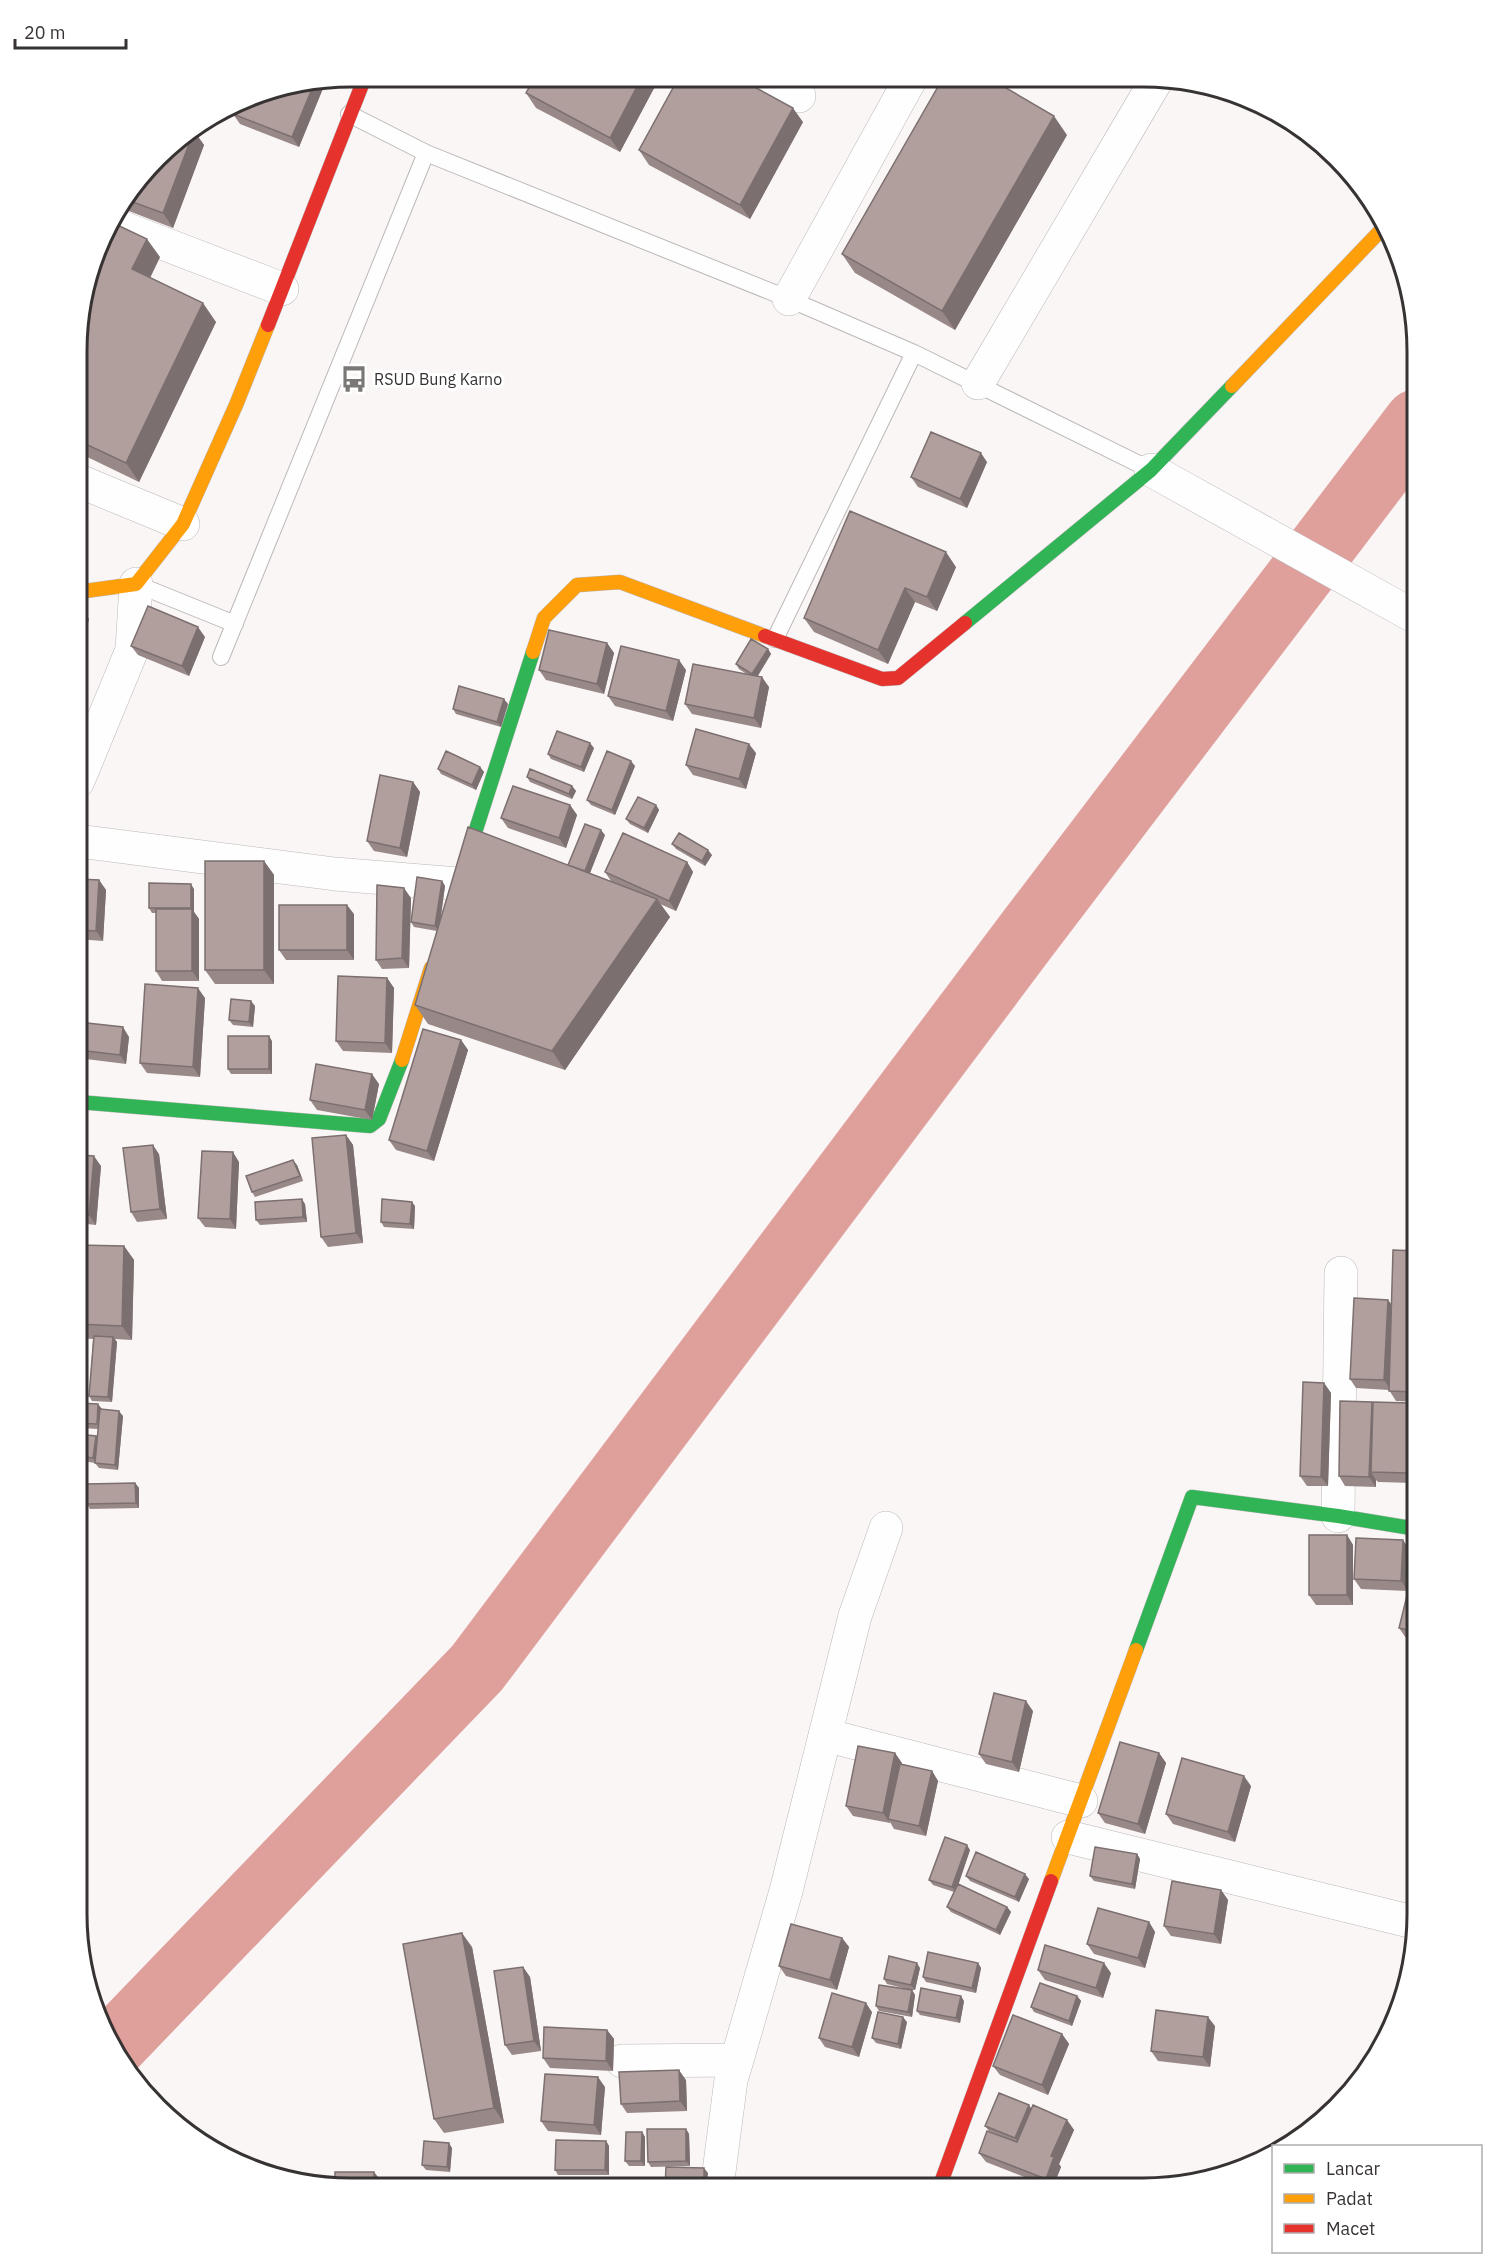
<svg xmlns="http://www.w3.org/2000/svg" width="1494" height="2265" font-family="'IBM Plex Sans',sans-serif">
<rect width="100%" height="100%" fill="#fbf6f6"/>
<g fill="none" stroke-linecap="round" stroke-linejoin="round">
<path stroke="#dfa09c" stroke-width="66" d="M113 2046 477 1668 1026 936 1417 422"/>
<defs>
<path id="lane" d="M349 114 426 153 789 299 914 353 1151 470
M136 584 235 624
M775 639 914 353
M221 657 426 153"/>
<path id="street" d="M768 78 799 96
M110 223 282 289
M789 299 911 78
M978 383 1157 79
M1151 470 1417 618
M79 481 183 524
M78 781 132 650 136 584
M78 841 335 874 458 884
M1338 1516 1341 1273
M825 1735 1081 1801
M1068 1837 1417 1923
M737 2060 786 1891 855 1616 886 1528
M622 2061 737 2060 731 2080 717 2187"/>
<path id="fast" d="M965 623 1151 470 1232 386
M462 873 533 652
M78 1102 370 1126 379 1119 402 1060
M1136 1650 1192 1497 1338 1516 1417 1529"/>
<path id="slow" d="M1232 386 1385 226
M78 592 136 584 183 524 236 405 268 325
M533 652 544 618 577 585 620 582 765 636
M402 1060 431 968
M1051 1881 1136 1650"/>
<path id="jam" d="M268 325 365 77
M765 636 882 679 898 678 965 623
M939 2188 1051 1881"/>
</defs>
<use href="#lane" stroke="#bcb8b8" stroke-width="18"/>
<use href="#street" stroke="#bcb8b8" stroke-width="34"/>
<use href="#fast" stroke="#bcb8b8" stroke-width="15"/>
<use href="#slow" stroke="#bcb8b8" stroke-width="15"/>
<use href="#jam" stroke="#bcb8b8" stroke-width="15"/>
<use href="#lane" stroke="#fefefe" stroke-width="16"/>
<use href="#street" stroke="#fefefe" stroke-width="33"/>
<use href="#fast" stroke="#30b455" stroke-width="14"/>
<use href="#slow" stroke="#ff9f0a" stroke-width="14"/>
<use href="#jam" stroke="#e5322d" stroke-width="14"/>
</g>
<path fill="#988988" d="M535 77H660L620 152 536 108 526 93Z
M326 81 299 147 240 124 233 114 246 97Z
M803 122 750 219 649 165 639 150Z
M194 131 204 145 173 228 121 208 170 145Z
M1067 135 955 330 855 273 842 254Z
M160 257 150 278 216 322 139 482 79 453V316Z
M987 462 967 508 918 487 911 477Z
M956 567 937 611 915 602 888 664 814 632 804 618Z
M205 637 189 676 138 655 131 646Z
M607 643 614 653 604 694 546 680 539 670Z
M768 649 771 654 757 676 769 687 761 728 692 714 685 704 748 675 739 669 736 664Z
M686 670 673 721 615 706 608 696Z
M508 704 501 727 456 714 453 709Z
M594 748 584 772 551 759 548 754Z
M756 753 746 789 693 775 686 765Z
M635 766 615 815 591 805 587 800Z
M480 767 484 772 476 790 441 774 438 769Z
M527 777 572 786 576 791 572 799 530 782Z
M413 782 420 792 407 857 374 851 367 841Z
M570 805 577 815 566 848 508 828 501 818Z
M656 805 659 810 648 833 630 824 626 819Z
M605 835 590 873 611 881 605 872 687 862 693 872 676 911 660 904 670 917 565 1070 428 1024 415 1005 437 931 414 927 411 922 442 881 445 886 440 921 568 865Z
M672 844 712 855 705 866 676 849Z
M264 861 274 875V984H215L205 970Z
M78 879 99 880 106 890 103 941 78 939Z
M194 889V912L199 919V981H162L156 971V913H152L149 908Z
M411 898 409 968 382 969 376 960Z
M354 914V960H286L279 950Z
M387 978 394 988 392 1053 343 1051 336 1041Z
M205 998 200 1077 147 1073 140 1063Z
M255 1006 253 1027 233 1025 229 1020Z
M78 1022 129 1037 126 1064 78 1058Z
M461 1040 468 1050 434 1161 396 1150 389 1140Z
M272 1041V1074H231L228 1069Z
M379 1084 372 1120 317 1110 310 1100Z
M346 1135 353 1145 363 1243 328 1247 321 1237Z
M159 1154 167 1219 137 1222 131 1212Z
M78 1155 101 1166 96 1225 78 1223Z
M239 1162 236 1229 205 1227 198 1218Z
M297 1165 303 1181 255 1197 252 1192Z
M305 1204 307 1222 260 1225 256 1220Z
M415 1206 414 1229 384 1227 381 1222Z
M77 1245 124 1246 134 1260 132 1340 115 1339 117 1342 112 1402 92 1401 89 1396 93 1339 77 1338Z
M1417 1251V1402L1396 1401 1389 1390 1356 1388 1350 1379 1388 1300 1391 1304Z
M77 1341 84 1346 82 1387 77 1386Z
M1324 1383 1331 1393 1328 1486H1307L1300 1476Z
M1409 1403 1416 1413 1414 1479 1417 1442V1487L1414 1483 1378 1482 1376 1480V1487L1345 1486 1339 1476 1373 1404Z
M102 1409 123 1416 118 1470 99 1468 95 1463 77 1460V1434L96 1436 97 1438 98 1429 81 1428 78 1423Z
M135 1483 139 1488V1508L90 1509 87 1504Z
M1347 1535 1353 1545V1605H1316L1309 1595Z
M1410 1550 1408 1591 1361 1589 1354 1579Z
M1417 1559V1640L1406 1638 1399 1628Z
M1033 1711 1019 1772 986 1764 979 1754Z
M895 1753 902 1764 932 1771 938 1781 926 1836 894 1829 890 1822V1823L853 1816 846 1806Z
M1159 1753 1166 1763 1145 1834 1105 1823 1098 1813Z
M1251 1786 1235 1842 1173 1824 1166 1814Z
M970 1850 958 1884 1007 1907 1011 1912 1000 1935 951 1912 947 1907 954 1892 933 1885 929 1880Z
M1137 1854 1140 1859 1135 1889 1094 1881 1090 1876Z
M966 1876 1029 1879 1019 1902 970 1881Z
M1221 1890 1228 1900 1221 1944 1171 1936 1164 1926Z
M1149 1922 1155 1932 1145 1968 1094 1954 1087 1944Z
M842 1938 849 1947 837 1990 786 1976 779 1966Z
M472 1947 504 2123 444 2133 434 2119Z
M978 1963 981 1968 976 1993 926 1982 923 1977Z
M523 1967 530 1977 541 2051 512 2055 505 2045Z
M920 1968 915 1990H912L915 1995 912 2017 879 2011 876 2006 911 1990 887 1984 884 1979Z
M1038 1970 1111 1973 1103 1998 1045 1980Z
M1077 1996 1081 2001 1072 2026 1034 2012 1031 2007Z
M964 2001 960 2023 920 2015 917 2011Z
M872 2012 859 2057 825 2047 819 2038Z
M907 2022 901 2049 876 2043 872 2038Z
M1215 2026 1210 2067 1158 2061 1151 2051Z
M607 2030 614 2039 613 2071 550 2068 543 2058Z
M1062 2034 1069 2044 1048 2095 1000 2075 993 2066Z
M686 2080 687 2111 627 2113 621 2104Z
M605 2087 601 2135 548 2131 541 2121Z
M1029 2105 1031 2109 1067 2120 1074 2130 1059 2164 1061 2167 1053 2188 986 2162 979 2153 1017 2142 989 2131 985 2126Z
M686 2129 689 2134 690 2166 651 2167 648 2162Z
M642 2132 645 2137V2166H629L625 2161Z
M606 2141 609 2146V2175H558L555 2170Z
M452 2148 450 2172 426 2170 422 2165Z"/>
<path fill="#7c6f6f" d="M642 77H660L620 152 610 138Z
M326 81 299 147 292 137 314 84Z
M793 108 803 122 750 219 740 205Z
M1054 116 1067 135 955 330 942 311Z
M194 131 204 145 173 228 163 213Z
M147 239 160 257 145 288 132 269Z
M203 303 216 322 139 482 126 463Z
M981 453 987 462 967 508 960 499Z
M946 552 956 567 937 611 927 597Z
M905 588 915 602 888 664 878 650Z
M82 609 89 619 78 665V625Z
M198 627 205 637 189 676 182 666Z
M607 643 614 653 604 694 597 684Z
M768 649 771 654 756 679 752 674Z
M679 660 686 670 673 721 666 711Z
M762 677 769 687 761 728 754 718Z
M504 699 508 704 501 727 497 722Z
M590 743 594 748 584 772 581 767Z
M749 744 756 753 746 789 739 779Z
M631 761 635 766 615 815 612 810Z
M480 767 484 772 476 790 472 785Z
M413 782 420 792 407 857 400 848Z
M572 786 576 791 572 799 569 794Z
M570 805 577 815 566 848 559 838Z
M656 805 659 810 648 833 644 828Z
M601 830 605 835 586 883 582 878Z
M78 848 81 853 78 864Z
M708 850 712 855 705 866 702 861Z
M264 861 274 875V984L264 970Z
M687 862 693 872 676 911 669 901Z
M99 880 106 890 103 941 96 931Z
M442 881 445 886 439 931 435 926Z
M191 884 194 889V912L199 919V981L192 971V910L191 908Z
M404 888 411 898 409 968 402 958Z
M657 899 670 917 565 1070 552 1051Z
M347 905 354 914V960L347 950Z
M387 978 394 988 392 1053 385 1043Z
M198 988 205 998 200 1077 193 1067Z
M251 1001 255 1006 253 1027 249 1022Z
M123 1027 129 1037 126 1064 120 1055Z
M269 1036 272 1041V1074L269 1069Z
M461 1040 468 1050 434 1161 427 1151Z
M372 1074 379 1084 372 1120 365 1110Z
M346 1135 353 1145 363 1243 356 1233Z
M153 1145 159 1154 167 1219 160 1209Z
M233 1152 239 1162 236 1229 230 1219Z
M94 1156 101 1166 96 1225 89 1215Z
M293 1160 297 1165 303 1181 300 1176Z
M302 1199 305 1204 307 1222 303 1217Z
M412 1202 415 1206 414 1229 410 1224Z
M124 1246 134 1260 132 1340 122 1326Z
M1388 1300 1395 1309 1391 1390 1384 1380Z
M1417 1321V1395L1415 1392Z
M113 1337 117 1342 112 1402 108 1397Z
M81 1341 84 1346 82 1387 78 1382Z
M1324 1383 1331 1393 1328 1486 1321 1477Z
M1372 1402 1378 1412 1371 1472 1376 1480V1487L1369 1477Z
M1409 1403 1416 1413 1414 1483 1407 1473Z
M98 1404 102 1409 100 1429 97 1424Z
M119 1411 123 1416 118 1470 115 1465Z
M96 1436 100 1441 96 1463 93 1458Z
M135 1483 139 1488V1508L136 1503Z
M1347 1535 1353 1545V1605L1347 1595Z
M1403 1540 1410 1550 1408 1591 1401 1581Z
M1026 1701 1033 1711 1019 1772 1012 1762Z
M895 1753 902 1763 890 1820 888 1819 890 1823 883 1813Z
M1159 1753 1166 1763 1145 1834 1138 1824Z
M932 1771 938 1781 926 1836 919 1826Z
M1244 1776 1251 1786 1235 1842 1228 1832Z
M967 1845 970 1850 956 1892 952 1887Z
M1137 1854 1140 1859 1135 1889 1132 1884Z
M1025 1874 1029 1879 1019 1902 1015 1897Z
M1221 1890 1228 1900 1221 1944 1214 1934Z
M1007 1907 1011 1912 1000 1935 996 1930Z
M1149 1922 1155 1932 1145 1968 1138 1958Z
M462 1933 472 1947 504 2123 494 2108Z
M842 1938 849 1947 837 1990 830 1980Z
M917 1963 920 1968 915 1990 911 1985Z
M978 1963 981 1968 976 1993 972 1988Z
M1104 1963 1111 1973 1103 1998 1096 1988Z
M523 1967 530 1977 541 2051 534 2041Z
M912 1990 915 1995 912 2017 908 2012Z
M961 1996 964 2001 960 2023 956 2018Z
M1077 1996 1081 2001 1072 2026 1069 2021Z
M866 2003 872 2012 859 2057 852 2047Z
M903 2017 907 2022 901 2049 898 2044Z
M1208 2017 1215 2026 1210 2067 1203 2057Z
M607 2030 614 2039 613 2071 606 2061Z
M1062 2034 1069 2044 1048 2095 1042 2085Z
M679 2070 686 2080 687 2111 680 2101Z
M598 2077 605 2087 601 2135 594 2125Z
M1029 2105 1032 2110 1019 2143 1015 2138Z
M1067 2120 1074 2130 1059 2164 1061 2167 1052 2188 1046 2179 1051 2156Z
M686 2129 689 2134 690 2166 686 2161Z
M642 2132 645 2137V2166L641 2161Z
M606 2141 609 2146V2175L605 2170Z
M449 2143 452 2148 450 2172 447 2167Z
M274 2167 281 2177 274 2175Z
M704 2168 708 2173 707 2187H704Z
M374 2172 378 2177V2186H374Z"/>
<path fill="#b19f9e" stroke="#7c6f6f" stroke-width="1.5" d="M535 77H642L610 138 526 93Z
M679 77 738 78 793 108 740 205 639 150Z
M943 78H989L1054 116 942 311 842 254Z
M314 84 292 137 233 114 238 103 246 97Z
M193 130 194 131 163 213 127 200 170 145Z
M111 222 147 239 132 269 203 303 126 463 79 441V316L105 229Z
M931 432 981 453 960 499 911 477Z
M850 511 946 552 927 597 905 588 878 650 804 618Z
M148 606 198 627 182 666 131 646Z
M78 608 82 609 78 625Z
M549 630 607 643 597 684 539 670Z
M751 639 768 649 752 674 736 664Z
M621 646 679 660 666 711 608 696Z
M693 664 762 677 754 718 685 704Z
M459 686 504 699 497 722 453 709Z
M696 729 749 744 739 779 686 765Z
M557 731 590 743 581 767 548 754Z
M446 751 480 767 472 785 438 769Z
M607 751 631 761 612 810 587 800Z
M530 769 572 786 569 794 527 777Z
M380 775 413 782 400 848 367 841Z
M513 786 570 805 559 838 501 818Z
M638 797 656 805 644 828 626 819Z
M585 824 601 830 585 871 568 865Z
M468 827 657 899 552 1051 415 1005Z
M623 833 687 862 669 901 605 872Z
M679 833 708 850 702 861 672 844Z
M205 861H264V970H205Z
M417 877 442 881 435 926 411 922Z
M78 879 99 880 96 931 78 930Z
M149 883 191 884V908H149Z
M377 885 404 888 402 958 376 960Z
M279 905H347V950H279Z
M156 909H192V971H156Z
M338 976 387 978 385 1043 336 1041Z
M145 984 198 988 193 1067 140 1063Z
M231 999 251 1001 249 1022 229 1020Z
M78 1022 123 1027 120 1055 78 1050Z
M423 1029 461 1040 427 1151 389 1140Z
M228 1036H269V1069H228Z
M316 1064 372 1074 365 1110 310 1100Z
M346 1135 356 1233 321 1237 312 1138Z
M153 1145 160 1209 131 1212 123 1148Z
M202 1151 233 1152 230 1219 198 1218Z
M78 1155 94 1156 89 1215 78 1214Z
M293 1160 300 1176 252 1192 246 1176Z
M302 1199 303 1217 256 1220 255 1202Z
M382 1199 412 1202 410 1224 381 1222Z
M77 1245 124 1246 122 1326 77 1324Z
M1393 1250 1417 1251V1321L1415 1392 1389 1391Z
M1354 1298 1388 1300 1384 1380 1350 1379Z
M94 1336 113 1337 108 1397 89 1396Z
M77 1341H81L78 1382 77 1381Z
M1303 1382 1324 1383 1321 1477 1300 1476Z
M1340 1401 1372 1402 1369 1477 1339 1476Z
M1373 1402 1409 1403 1407 1473 1371 1472Z
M79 1403 98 1404 97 1424 78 1423Z
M100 1409 119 1411 115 1465 95 1463Z
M77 1434 96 1436 93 1458 77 1456Z
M1417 1442V1483H1414Z
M135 1483 136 1503 87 1504 86 1484Z
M1309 1535H1347V1595H1309Z
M1356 1538 1403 1540 1401 1581 1354 1579Z
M1416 1559H1417V1632L1399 1628Z
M994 1693 1026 1701 1012 1762 979 1754Z
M1120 1742 1159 1753 1138 1824 1098 1813Z
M858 1746 895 1753 883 1813 846 1806Z
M1182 1758 1244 1776 1228 1832 1166 1814Z
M900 1764 932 1771 919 1826 888 1819Z
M945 1837 967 1845 952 1887 929 1880Z
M1095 1847 1137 1854 1132 1884 1090 1876Z
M976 1852 1025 1874 1015 1897 966 1876Z
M1172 1881 1221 1890 1214 1934 1164 1926Z
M958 1884 1007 1907 996 1930 947 1907Z
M1098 1908 1149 1922 1138 1958 1087 1944Z
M791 1924 842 1938 830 1980 779 1966Z
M462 1933 494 2108 434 2119 403 1944Z
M1045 1945 1104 1963 1096 1988 1038 1970Z
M928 1952 978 1963 972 1988 923 1977Z
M889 1956 917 1963 911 1985 884 1979Z
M523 1967 534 2041 505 2045 494 1971Z
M1040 1983 1077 1996 1069 2021 1031 2007Z
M879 1985 912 1990 908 2012 876 2006Z
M921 1988 961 1996 956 2018 917 2011Z
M832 1993 866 2003 852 2047 819 2038Z
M1156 2010 1208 2017 1203 2057 1151 2051Z
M878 2012 903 2017 898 2044 872 2038Z
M1013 2015 1062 2034 1042 2085 993 2066Z
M544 2027 607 2030 606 2061 543 2058Z
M679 2070 680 2101 621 2104 619 2072Z
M545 2074 598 2077 594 2125 541 2121Z
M999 2093 1029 2105 1015 2138 985 2126Z
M1033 2105 1067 2120 1051 2156 1054 2157 1046 2179 979 2153 987 2131 1017 2142Z
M647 2129H686V2161L648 2162Z
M626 2132H642L641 2161H625Z
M556 2140 606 2141 605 2170H555Z
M424 2141 449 2143 447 2167 422 2165Z
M245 2167H274V2175L246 2168Z
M666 2167 704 2168V2187H665Z
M335 2172H374V2186H335Z
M446 2183V2187L419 2186V2184Z
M589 2183H619V2187H589Z"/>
<defs>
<symbol id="bus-bare" viewBox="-9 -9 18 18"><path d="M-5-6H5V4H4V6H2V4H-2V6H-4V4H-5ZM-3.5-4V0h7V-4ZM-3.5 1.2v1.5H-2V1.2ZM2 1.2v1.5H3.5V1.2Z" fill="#7c7777" stroke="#fff" stroke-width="2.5" paint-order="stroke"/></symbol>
</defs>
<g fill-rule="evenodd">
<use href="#bus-bare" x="335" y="360" width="38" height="38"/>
</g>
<g text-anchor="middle" stroke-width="6" stroke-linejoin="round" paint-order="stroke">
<g font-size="16" fill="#373333" stroke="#fff" text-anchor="start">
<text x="374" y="385">RSUD Bung Karno</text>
</g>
</g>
<path d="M0 0H1494V2265H0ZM351 87H1143A264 264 0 0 1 1407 351V1914A264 264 0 0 1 1143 2178H351A264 264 0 0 1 87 1914V351A264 264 0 0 1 351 87Z" fill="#fff" fill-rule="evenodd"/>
<path fill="none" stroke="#373333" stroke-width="3" d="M351 87H1143A264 264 0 0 1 1407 351V1914A264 264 0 0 1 1143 2178H351A264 264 0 0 1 87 1914V351A264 264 0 0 1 351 87Z"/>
<rect x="1272" y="2145" width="210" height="108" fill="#ffffff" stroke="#afadad" stroke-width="1.5"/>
<rect x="1284" y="2164" width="30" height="9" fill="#30b455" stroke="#afadad" stroke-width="1.5"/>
<text x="1326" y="2175" font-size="18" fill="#373333">Lancar</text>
<rect x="1284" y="2194" width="30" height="9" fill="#ff9f0a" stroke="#afadad" stroke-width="1.5"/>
<text x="1326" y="2205" font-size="18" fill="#373333">Padat</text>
<rect x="1284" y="2224" width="30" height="9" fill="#e5322d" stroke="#afadad" stroke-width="1.5"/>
<text x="1326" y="2235" font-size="18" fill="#373333">Macet</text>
<path d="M15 39v9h111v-9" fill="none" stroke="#373333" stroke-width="3"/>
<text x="24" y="39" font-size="18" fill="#373333" stroke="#ffffff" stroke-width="4.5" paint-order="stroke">20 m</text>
</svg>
